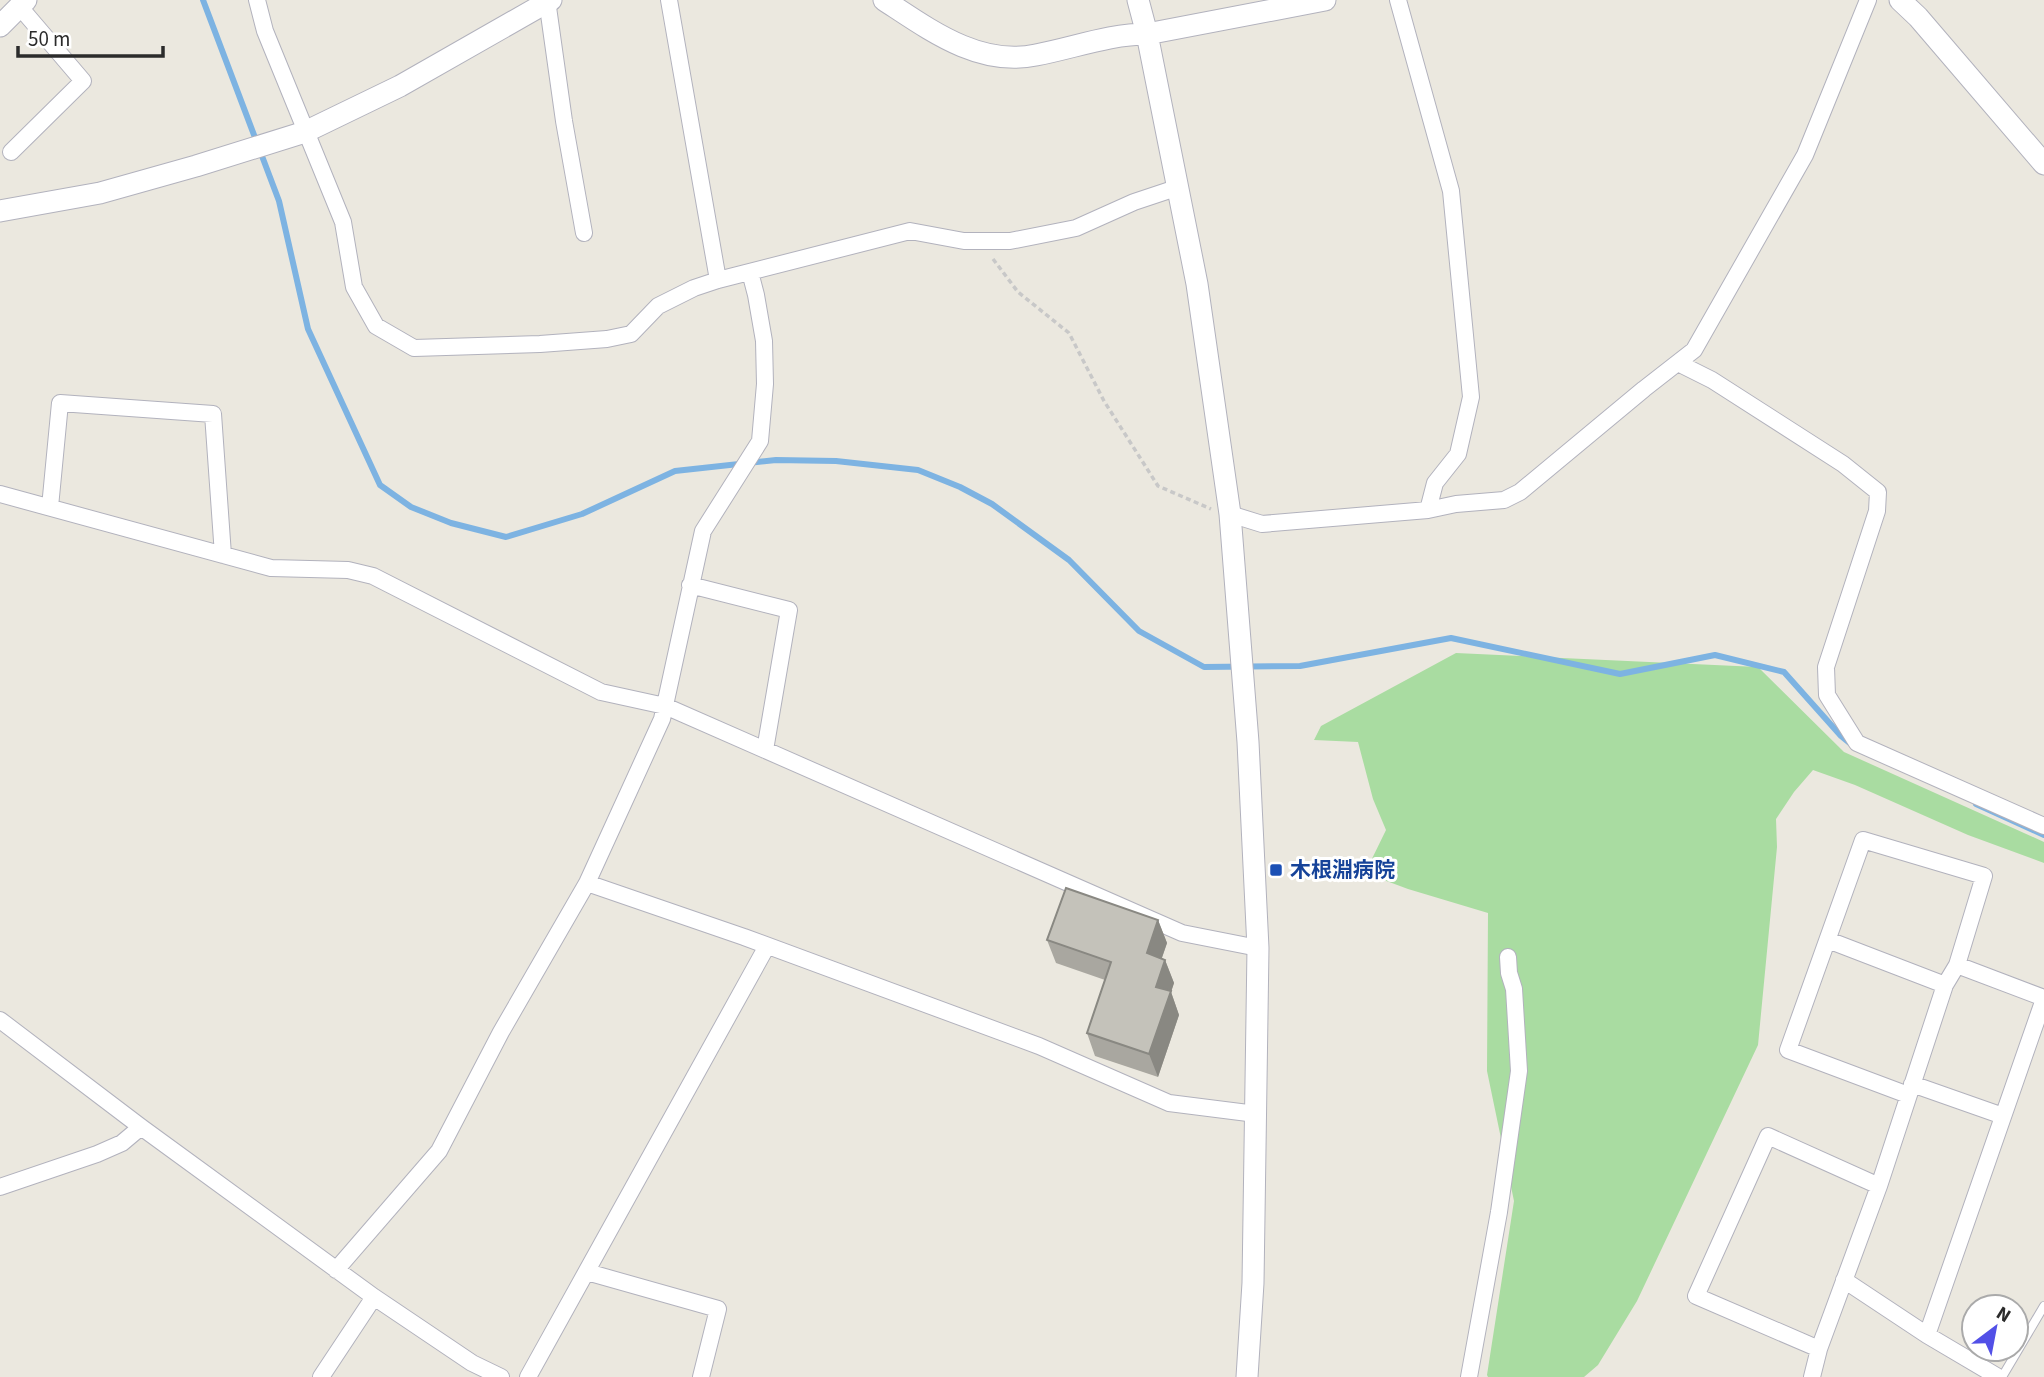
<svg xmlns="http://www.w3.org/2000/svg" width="2044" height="1377" font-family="'Source Sans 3','Noto Sans JP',sans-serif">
<rect width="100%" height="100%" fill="#ebe8df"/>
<path fill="#a9dca1" d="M1456 653 1758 667 1844 752 2044 842V863L1968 835 1855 785 1813 770 1794 792 1776 819 1777 847 1758 1045 1637 1301 1598 1365 1584 1377H1488L1487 1375 1514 1201 1487 1071 1488 913 1408 889 1365 873 1386 830 1373 799 1358 742 1314 740 1321 726Z"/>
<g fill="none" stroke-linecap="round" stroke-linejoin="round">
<path stroke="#7db3e2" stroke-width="6" d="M203 0 279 201 308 329 380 485 411 507 451 523 506 537 582 514 675 471 776 460 836 461 918 470 960 487 992 504 1069 560 1139 631 1204 667 1300 666 1451 638 1620 674 1715 655 1784 672 1841 736 1852 745
M1976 804 2044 835"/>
<defs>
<path id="lane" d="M2002 1377 2044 1306"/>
<path id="street" d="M257 0 265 31 343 222 354 287 376 326 414 348 540 344 607 339 631 334 658 306 694 288 718 280 910 231 964 241H1010L1076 228 1134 202 1179 187
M547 0 564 121 584 233
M669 0 718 280
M1398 0 1451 191 1471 397 1458 454 1435 483 1428 510 1456 504 1504 500 1520 492 1644 389 1694 350 1805 155 1868 0
M11 152 83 81 19 6
M1678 363 1712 380 1843 464 1878 492 1877 511 1826 667 1827 695 1857 743 2044 826
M0 494 271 568 348 570 373 576 601 692 665 706 1182 933 1258 948
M50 507 60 403 213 414 223 555
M1230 514 1262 524 1428 510
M690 585 789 610 765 750
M587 883 744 937 1039 1046 1169 1103 1256 1114
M1828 940 1945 985
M1957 965 2044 998
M0 1020 141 1127 374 1297 472 1363 501 1377
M1912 1084 2003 1116
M0 1187 97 1154 122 1143 141 1127
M336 1270 439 1151 501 1032 587 883 662 719 703 531 760 441 765 384 764 341 756 295 750 272
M587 1272 718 1309 701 1377
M1844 1280 1927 1335 1998 1377
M1927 1335 2044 999
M1819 1349 1696 1296 1768 1136 1879 1186
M321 1377 374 1297
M528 1377 767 946
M1469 1377 1499 1212 1519 1071 1514 989 1509 973 1508 957
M1812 1377 1819 1349 1879 1186 1945 985 1957 965 1984 876 1863 840 1788 1050 1908 1095"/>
<path id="secondary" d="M884 0C930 30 979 67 1036 55 1073 48 1110 34 1147 34L1325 0
M1138 0 1147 34 1197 284 1230 514 1248 742 1258 948 1253 1283 1247 1377
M1900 0 1918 17 2044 164
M0 26 26 0
M0 211 100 193 196 166 305 132 400 86 551 0"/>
</defs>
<use href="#lane" stroke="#b2b2bd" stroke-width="10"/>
<use href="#street" stroke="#b2b2bd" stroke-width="18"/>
<use href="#secondary" stroke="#b2b2bd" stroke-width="23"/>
<path stroke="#c8c8c8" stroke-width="3.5" stroke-dasharray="5 3.5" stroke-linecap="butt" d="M993 259 1018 292 1069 333 1104 401 1158 486 1211 509"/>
<use href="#lane" stroke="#fff" stroke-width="8"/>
<use href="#street" stroke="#fff" stroke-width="16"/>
<use href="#secondary" stroke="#fff" stroke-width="21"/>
</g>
<path fill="#a9a7a0" d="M1158 920 1167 943 1162 958 1165 960 1174 983 1171 992 1179 1015 1158 1077 1095 1056 1087 1033 1105 980 1056 963 1047 940Z"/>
<path fill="#898882" d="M1158 920 1167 943 1155 977 1147 953Z
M1165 960 1174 983 1171 992 1179 1015 1158 1077 1149 1054 1156 987Z"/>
<path fill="#c4c2ba" stroke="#898882" stroke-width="2" d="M1066 888 1158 920 1147 953 1165 960 1156 987 1171 991 1149 1054 1087 1033 1111 962 1047 940Z"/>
<rect fill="#1a4fb4" stroke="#fff" stroke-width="2.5" x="1269" y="863" width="14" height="14" rx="3.5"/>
<g text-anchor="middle" stroke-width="6" stroke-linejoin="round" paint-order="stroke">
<g font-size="21" font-weight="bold" fill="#164399" stroke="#fff" text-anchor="start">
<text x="1290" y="877">木根淵病院</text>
</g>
</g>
<g transform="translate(1995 1328) rotate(32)"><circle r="33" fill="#ffffff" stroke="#aaaaaa" stroke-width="2"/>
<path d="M0-5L12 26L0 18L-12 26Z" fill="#5250e7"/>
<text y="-10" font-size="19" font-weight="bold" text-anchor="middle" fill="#2b2b2b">N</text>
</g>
<path d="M18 46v10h145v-10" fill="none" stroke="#2b2b2b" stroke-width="3.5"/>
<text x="28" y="46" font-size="21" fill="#2b2b2b" stroke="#ffffff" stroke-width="5" paint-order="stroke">50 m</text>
</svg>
